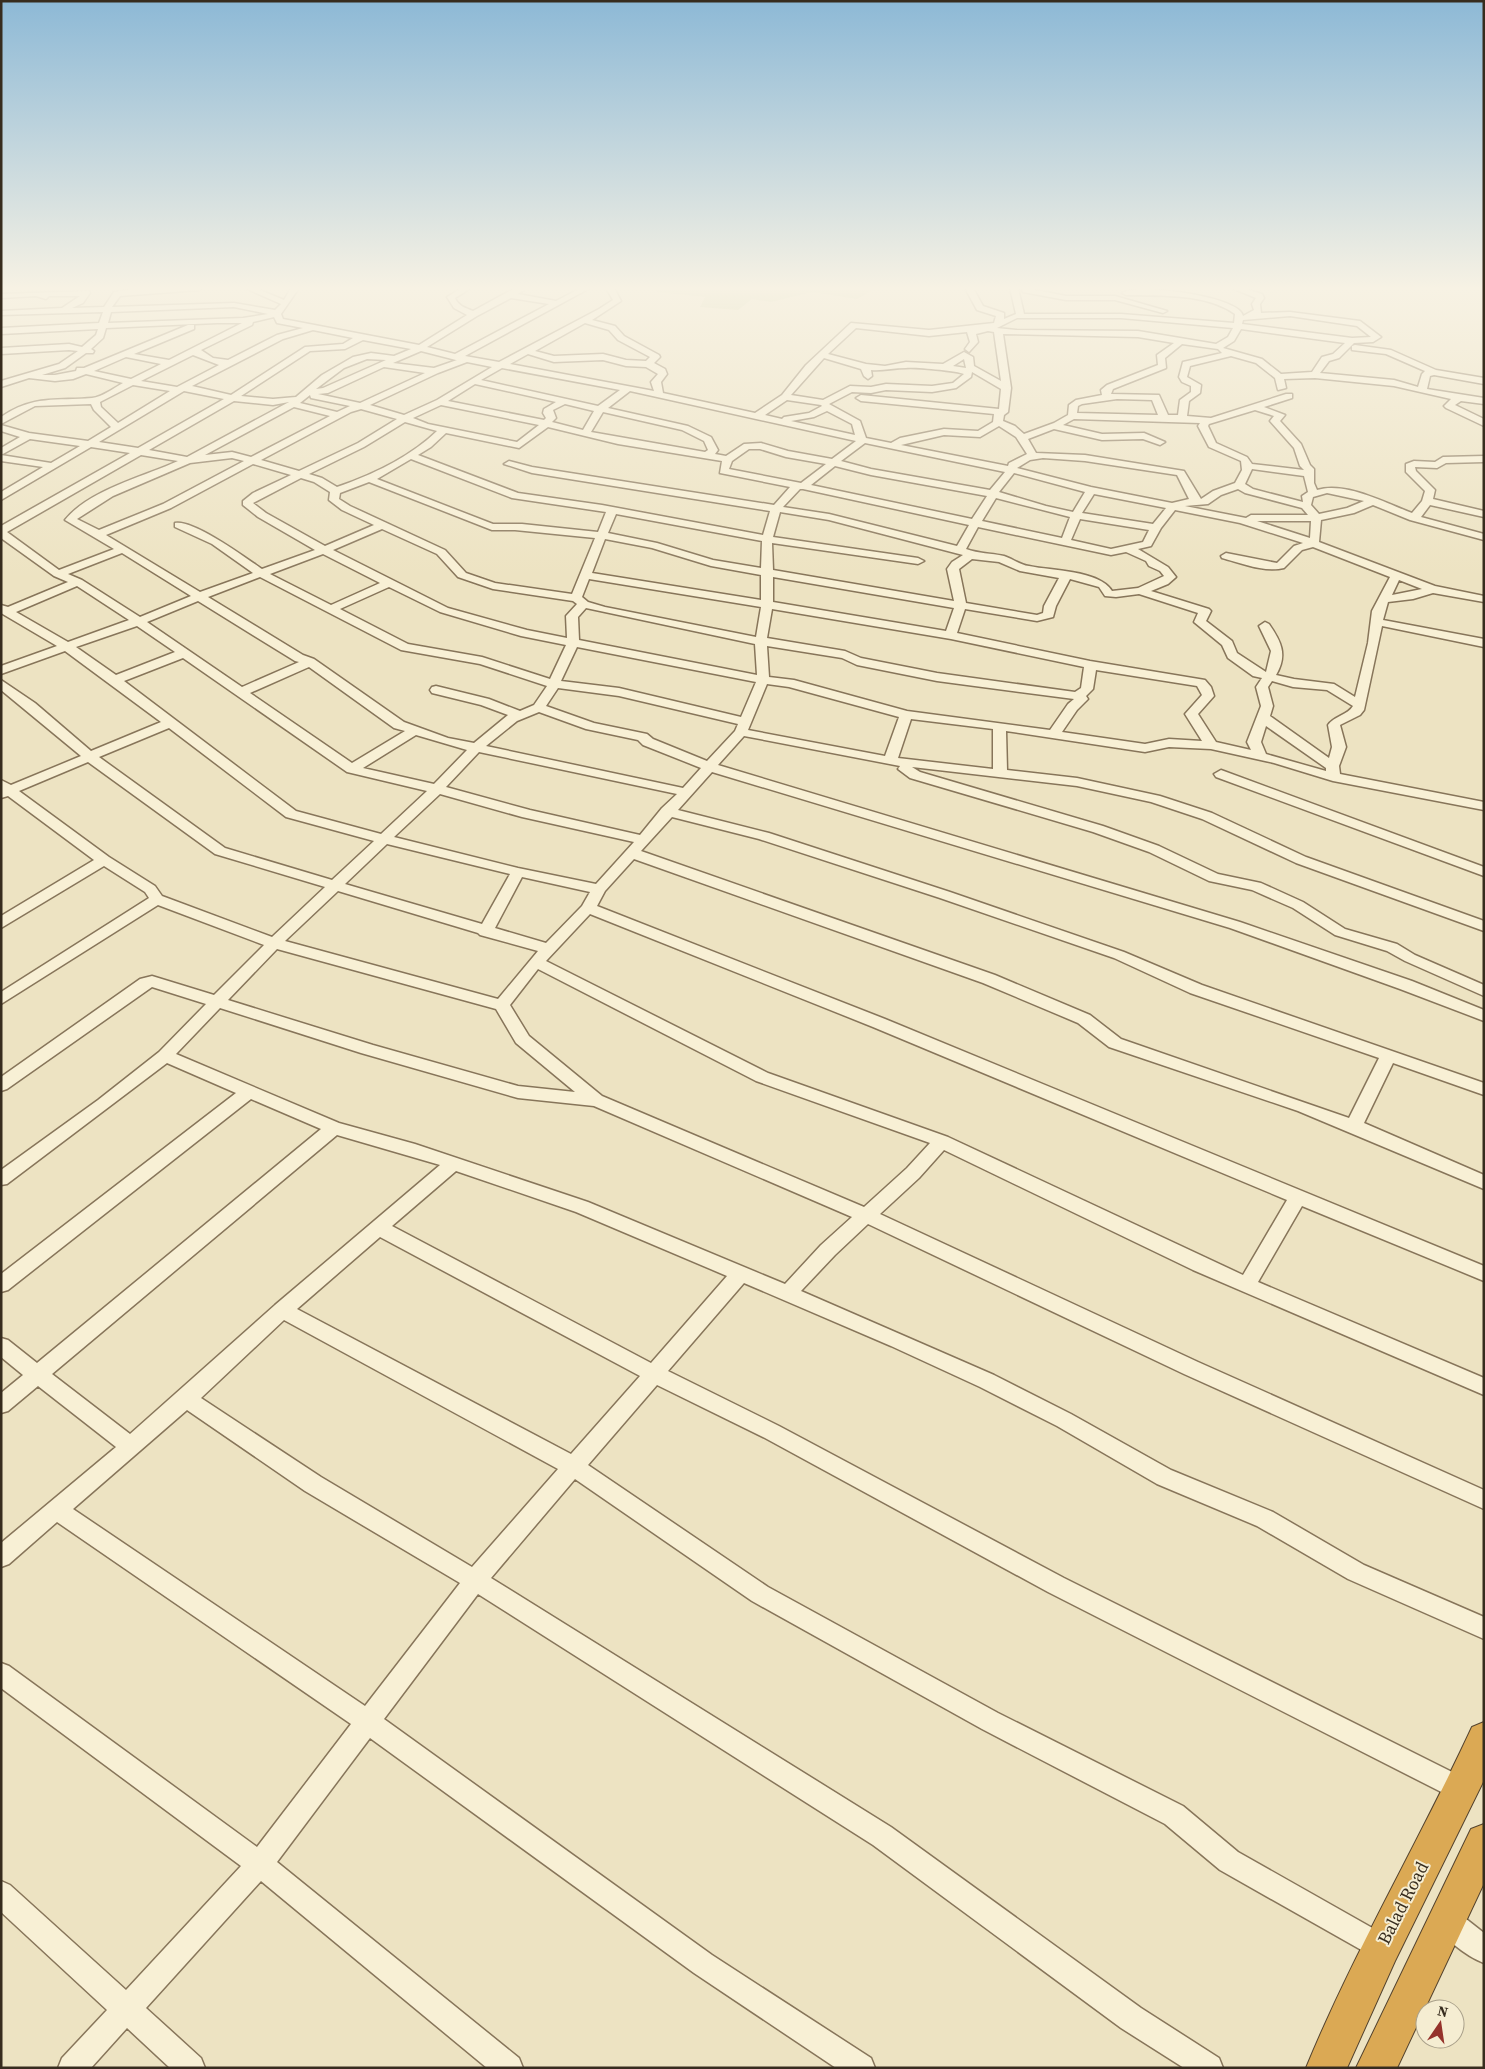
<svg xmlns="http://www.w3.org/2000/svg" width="1485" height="2069" font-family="'Source Serif 4',serif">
<rect width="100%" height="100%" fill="#ede3c2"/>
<path fill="#c1cb97" d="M657 288H877L857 299 812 292 771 302 752 299 738 310 700 307 705 297 657 292Z"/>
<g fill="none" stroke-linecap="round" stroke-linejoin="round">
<defs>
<path id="minor" d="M203 288 199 290 120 296 112 307 234 303 275 310 281 304 245 288H255L284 300 291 288H299L281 314 283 319 419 345 467 315 454 308 447 297 462 288H471L455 298C458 306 466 308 473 311L515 288H523L524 290 518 294 556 301 581 288H590L465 356 499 362 599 309 613 300 606 288H614L621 301 592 320 615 326 624 336 659 355 660 357 654 363 665 369 667 374 661 382 663 393 755 413 782 395 806 365 851 323 929 330 994 323 996 316 977 310 965 288H973L983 306 1004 313V319L1016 314 1010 288H1018L1024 314H1121L1234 323 1235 314C1206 293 1160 296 1126 295L1122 293C1136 283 1240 296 1243 316L1254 310 1252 304 1256 298 1232 288H1243L1262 294 1264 298 1260 304 1261 313 1290 312 1360 321 1381 337 1373 342 1354 343 1339 358 1329 361 1320 373 1394 380 1418 387 1422 374 1425 371 1386 354 1352 350V346L1355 345 1391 350 1436 370 1484 378V384L1434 375 1430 376 1427 389 1484 398V404L1461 401 1455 405 1484 419V426L1446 408 1444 406 1451 399 1394 386 1315 378 1284 379 1286 388 1278 390 1275 378 1256 363 1231 356 1190 366 1187 377 1201 385 1200 393 1189 401 1187 416 1211 418 1286 394H1292V398L1264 407 1285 415 1280 421 1301 444 1310 465 1314 469V483L1317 490C1345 481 1386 503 1412 513L1422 501 1425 491 1406 472V464L1414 461 1435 462 1443 457 1484 456V462L1446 463 1437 468 1415 467 1416 471 1435 490 1433 499 1484 511V517L1430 505 1421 517 1484 534V540L1410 520 1373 505 1354 513 1321 520 1319 542 1435 586 1484 596V602L1433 593 1413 599 1388 602 1383 620 1484 639V647L1382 626 1364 710 1360 715 1340 725 1346 747 1339 766 1340 774 1484 802V810L1333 781 1274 763 1211 749 1169 747 1145 752 1006 731 1007 770 1077 778 1160 796 1212 813 1306 857 1484 921V931L1296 863 1202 819 1151 802 1077 786 912 767 920 772 1103 826 1159 846 1218 874 1261 883 1303 902 1345 929 1397 944 1415 955 1484 985V996L1405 961 1387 951 1335 935 1293 908 1252 890 1209 881 1149 852 1093 832 910 778 898 769 900 766 744 736 718 765 1240 922 1412 981 1484 1010V1021L1400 989 1230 928 712 772 678 810 769 833 950 892 1124 952 1202 985 1484 1083V1095L1393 1063 1364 1123 1484 1175V1189L1298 1111 1109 1047 1078 1023 983 983 634 859 605 891 597 906 885 1019 1484 1266V1281L1302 1206 1258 1282 1484 1378V1395L1193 1270 944 1150 919 1178 880 1214 1198 1362 1484 1490V1509L1184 1374 868 1224 835 1255 801 1291 994 1375 1071 1414 1171 1470 1273 1512 1364 1565 1484 1617V1639L1348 1579 1257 1526 1157 1484 1057 1426 980 1387 891 1346 744 1283 668 1371 779 1426 1064 1578 1470 1781 1473 1790 1470 1799 1461 1802 1048 1592 765 1438 657 1385 588 1465 768 1587 998 1713 1183 1806 1238 1852 1390 1938 1394 1947 1390 1956 1381 1960 1372 1956 1220 1870 1165 1824 982 1729 752 1601 575 1479 491 1578 891 1827 1141 2008 1219 2058 1223 2068H1184L1121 2028 873 1845 478 1594 384 1719 712 1955 871 2058 875 2068H836L694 1973 370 1738 277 1862 519 2058 523 2068H487L261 1881 146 2008 201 2058 205 2068H170L127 2028 91 2068H58L62 2058 107 2010 1 1912V1881L10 1885 126 1990 241 1866 1 1688V1663L9 1666 257 1847 351 1724 57 1522 9 1564 1 1567V1543L116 1447 38 1386 8 1411 1 1413V1393L23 1375 1 1357V1338L8 1340 37 1363 321 1129 251 1099 8 1290 1 1292V1274L236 1093 167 1063 7 1184 1 1185V1170L98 1100 159 1052 206 1004 152 987 7 1089 1 1091V1077L140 979 152 976 214 995 264 945 158 905 1 1004V992L149 898 145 892 104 866 1 928V916L94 860 8 796 1 798V780L11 785 81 756 1 690V680L35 703 91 751 161 722 65 651 1 674V666L57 646 1 613V605L8 607 68 582 54 576 1 538V526L130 453 91 447 1 500V492L43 467 1 461V455L51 463 80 446 30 439 1 455V448L20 437 1 431V425L29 433 88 441 111 427 94 410 91 404 35 406 1 424V417C33 395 56 401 92 398 102 397 114 388 123 383L86 374 73 379 55 381 29 378 1 387V381L59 364 78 351 69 350 1 354V348L69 344 82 347 96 335 98 329 1 334V328L99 323 103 312 1 315V311L62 308 80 296H49L46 299 36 296 1 298V294L89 291 90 293 83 303 72 308 104 307 114 292 134 289ZM511 298 549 304 455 354 427 347 477 316ZM234 307 268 314 243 318 108 323 111 312ZM1290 316 1357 326 1371 337 1352 338 1242 324 1243 320ZM274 317 277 323 303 328 277 335 228 360 213 358 201 350 252 325 253 322ZM1017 318H1121L1233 328 1228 337 1216 344 1138 331 1016 330 997 328ZM217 323H242L169 360 134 354 194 329V325H188L84 368H77L76 371 55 375H42L65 368 86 353H93L94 351 91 349 103 338 106 328ZM585 323 609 330 618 340 650 357 646 361 626 360 603 354 554 356 535 351ZM856 328 929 336 967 332 970 342 965 349 969 352 978 342 976 334 988 331 994 332 1001 381 974 366 973 357 964 352 943 364 906 362 885 366 866 364 828 354ZM1241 329 1345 343 1333 354 1322 357 1312 372 1281 374 1262 359 1223 348 1234 341ZM313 330 353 338 343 344 305 347 231 395 192 386 283 339ZM1003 334 1138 337 1174 343 1157 355 1158 365 1107 385 1101 390 1102 395 1076 400 1069 405 1068 415 1054 423 1024 434 1015 426 1003 421 1004 415 1008 412 1011 388ZM363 340 411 349 394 356 371 353 353 357 322 375 296 397 273 399 241 396 310 351 345 349ZM1182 344 1218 349 1222 353 1183 362 1179 377 1182 382 1191 386V392L1180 400 1178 415H1168L1159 395 1111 394 1113 389 1166 368 1165 358ZM421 351 456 360H457L434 368 393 363ZM528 354 554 362 603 360 626 366 646 367 658 374 651 382 654 391 510 364ZM193 355 219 365 177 387 141 381ZM126 357 161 364 131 379 94 371ZM824 358 861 369 864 376 868 379 872 376 871 370C883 371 893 368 906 368 915 367 957 371 964 374L953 383 932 386 886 384 871 387 850 386 823 400 791 395ZM367 359 386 360 323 388 316 389 344 368ZM964 359 966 368 953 366ZM467 362 492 367 437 400 404 415 370 405 438 373ZM384 367 425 373 360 403 318 394 328 393ZM502 368 620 390 598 406 481 380ZM972 372 1001 389 999 409 861 395 856 398 861 401 994 414 993 422 978 431 944 429 900 438 891 443 866 438 860 421 829 404 852 392 871 393 886 390 932 392 956 388 971 377ZM475 384 556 402 544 409 543 413 546 418 544 420 448 401ZM133 385 170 391 118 423 101 407 100 402ZM184 391 224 399 138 448 99 442ZM630 391 856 441 832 459 788 451 761 443 744 444 726 456 715 454 718 450 711 437 688 426 608 408ZM310 395 311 398 350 406 337 412 300 403ZM1117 399 1152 400 1158 415 1077 413 1078 406 1082 404ZM787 400 821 405 822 406 809 413 784 417 782 419 765 415ZM234 401 273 405 289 402 187 457 149 450ZM565 404 594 411 583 430 552 422 556 418 553 410ZM441 405 539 425 517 442 428 424 413 418ZM294 407 330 416 251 457 232 452 205 455ZM361 409 397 419 358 443 299 471 261 460 351 412ZM1255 410 1274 416 1270 421 1294 448 1300 466 1304 470 1252 464 1247 457 1216 443 1208 426 1209 424ZM827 411 852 424 855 435 791 421 814 417ZM603 412 682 430 704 441 708 450 705 452 591 432ZM1074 419 1200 423 1198 426 1209 447 1241 461 1242 470 1235 483 1213 491 1201 499 1184 471 1085 455 1036 453 1028 439 1054 429 1102 440 1143 439 1160 445 1165 442 1144 433 1102 434 1063 425ZM405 422 437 431C410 457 372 475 337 487L322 478 309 474 364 447ZM999 426 1016 437 1027 454 1009 463 1008 466 901 445 944 435 980 437ZM548 427 618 444 722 461 720 473 790 487 774 505 532 467 509 461 504 464 532 473 770 511 763 535 602 505 518 493 418 455 431 447 446 433 519 448ZM865 443 1005 472 990 490 871 469 841 461ZM749 449H760L786 457 826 464 801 483 729 469 732 461ZM141 455 178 461C143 477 89 490 65 520L114 549 59 570 7 532ZM232 458 244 461 163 504 99 530 77 519 113 496 190 463ZM1043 458 1085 461 1177 475 1189 499 1172 503 1091 487 1017 468 1030 460ZM411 459 512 498 606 512 598 532 522 524H493L377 479ZM253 464 291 475 253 493 243 501V505L258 517 315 550 262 569C246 558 193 519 175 523V527L212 544 253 573 200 592 106 535 171 508ZM835 466 871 475 987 496 972 519 811 485ZM1252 469 1304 476 1308 492 1302 496 1303 502 1253 489 1245 484ZM1014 473 1085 492 1073 512 1046 506 999 492ZM301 478 314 482 330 492 329 500 342 510 374 525 325 546 266 513 253 503ZM369 482 492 530H515L595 538 572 594 495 583 466 573 445 550 350 506 339 499 340 493ZM800 489H803L969 525 957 546 829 514 783 507ZM1238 489 1245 493 1302 508 1308 515H1251L1246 518 1185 506 1208 504 1221 495ZM1327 493 1364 501 1347 508 1319 514 1311 505 1313 497ZM1094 494 1166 508 1153 524 1082 513ZM996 498 1070 517 1062 538 982 521ZM1175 510 1240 523 1303 543 1294 546 1277 563 1226 553 1221 556 1222 558C1241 563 1265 573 1284 568L1302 550 1313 547 1390 577 1372 611 1368 643 1355 697 1334 684 1294 679 1276 675C1288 655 1281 641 1269 624L1265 622 1259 626 1271 651 1266 672 1237 653 1232 641 1206 621 1211 611 1209 609 1151 591 1168 584 1176 577 1168 567 1138 549 1151 546 1161 528ZM780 512 829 520 963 555 952 562 947 569 954 601 773 570 772 543 918 564 924 561 918 558 773 537ZM616 514 762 541 761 568 713 560 657 543 608 533ZM1080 519 1149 530 1143 542 1111 549 1071 540ZM1257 521H1311L1310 538ZM978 527 1111 555 1126 552 1146 561 1149 566 1160 571 1164 576 1138 588 1112 591C1099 570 1052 571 1029 566 1020 565 1013 559 1004 556 991 553 979 554 966 549ZM382 529 437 554 458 577 493 589 573 601 577 604 566 616 567 638 527 630 448 608 333 550ZM605 539 652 548 711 566 761 575V600L592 573ZM122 553 191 596 140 617 82 580 68 574ZM323 554 380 583 331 605 270 574ZM972 559 999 562 1020 571 1059 578 1044 606 1043 613 1037 615 966 603 959 569ZM260 577 401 650 480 664 547 686 534 705 520 711 489 699 436 686 432 687 430 690 432 693 481 705 508 715 474 743 448 738 404 722 314 659 303 655 208 597ZM773 577 954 608 946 631 773 602ZM589 579 761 607 756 637 605 607 588 602 582 597ZM1070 579 1099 587 1105 596 1116 597 1139 594 1198 613 1194 622 1222 645 1228 658 1253 676 1262 678 1256 687 1261 706 1247 742 1251 750 1216 742 1198 714 1214 696 1211 687 1205 680 1090 661 957 633 965 609 1037 621 1053 617 1056 606ZM1399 580 1422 589 1392 595ZM77 586 129 620 68 642 16 612ZM389 587 440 612 521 636 566 645 550 679 482 657 408 644 340 609ZM198 601 295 661 299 662 242 687 147 622ZM586 608 755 644 757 675 579 640 578 617ZM772 609 951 639 1084 667 1081 688 1075 692 937 673 861 658 845 651 767 638ZM137 626 175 652 116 675 76 647ZM767 646 842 658 857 665 937 681 1074 699 1068 704 1050 730 907 711 794 680 769 677ZM577 647 756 682 741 717 619 688 561 681ZM183 658 347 772 427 791 381 834 296 811 124 681ZM309 667 394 728 405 731 352 763 250 693ZM1096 670 1197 686 1202 695 1185 714 1202 741 1169 739 1145 744 1062 732 1077 710 1088 699 1086 696 1093 689ZM1272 681 1293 687 1327 690 1353 706C1348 715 1334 716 1328 725L1332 747 1329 758 1270 716 1273 706 1268 687ZM767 684 789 687 899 717 885 756 748 730ZM558 688 619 696 738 724 735 731 707 761 653 739 647 734 594 723 546 706ZM539 712 586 729 638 740 643 745 701 768 683 788 486 746 517 721ZM911 719 993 729V769L898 758ZM1266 726 1326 768V771L1266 754 1261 742ZM169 728 286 817 374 841 332 880 225 848 99 757ZM416 735 467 750 434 784 363 768ZM479 752 677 794 662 808 640 835 530 810 446 787ZM88 762 215 854 325 887 272 937 162 896 155 886 109 857 19 791ZM440 794 522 817 634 842 596 884 518 868 394 837ZM672 817 759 839 940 898 1114 958 1190 993 1379 1058 1349 1118 1121 1039 1090 1015 995 975 641 851ZM387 844 510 874 482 924 345 884ZM522 877 590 892 582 906 546 943 495 928ZM338 891 478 933 480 935 538 951 498 999 285 941ZM590 914 873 1027 1287 1200 1243 1275 948 1137 768 1073 546 961ZM277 949 496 1009 516 1043 575 1092 518 1086 373 1045 228 1000ZM538 969 756 1081 930 1143 907 1168 864 1207 602 1096 529 1036 510 1005ZM220 1008 361 1053 518 1098 594 1106 852 1217 821 1245 785 1284 588 1202 415 1144 339 1123 176 1054ZM337 1135 440 1165 275 1305 130 1434 52 1374ZM456 1171 576 1212 727 1276 651 1363 392 1226ZM380 1237 640 1376 571 1454 297 1309ZM284 1320 558 1469 472 1567 321 1477 201 1398ZM187 1410 305 1491 460 1583 365 1706 73 1509Z
M1026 288 1066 296H1115L1167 311 1163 313 1115 300H1066L1023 292 1022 290Z
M1221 770 1484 867V876L1216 777 1214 774Z
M1447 1907 1456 1911 1484 1933V1963C1466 1956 1441 1937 1434 1920L1438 1911Z"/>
<path id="highway" d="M1484 1722V1780L1395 1961 1347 2068H1306C1354 1951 1419 1842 1472 1727Z
M1484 1824V1883L1397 2068H1356L1471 1829Z"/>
</defs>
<use href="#minor" stroke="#87755a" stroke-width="3"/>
<use href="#highway" stroke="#54432e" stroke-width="2"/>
<use href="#minor" fill="#f8f0d5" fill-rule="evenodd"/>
<use href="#highway" fill="#dba954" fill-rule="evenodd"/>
</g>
<linearGradient id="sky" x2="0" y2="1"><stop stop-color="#8db9d6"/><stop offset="0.5" stop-color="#f7f2e4"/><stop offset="1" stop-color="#f7f2e4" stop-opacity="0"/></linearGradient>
<rect width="1485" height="577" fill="url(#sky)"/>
<g text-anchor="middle" stroke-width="4" stroke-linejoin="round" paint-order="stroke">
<g font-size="18" fill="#372c1e" stroke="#f5edd2">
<text transform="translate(1403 1903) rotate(-63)" y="6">Balad Road</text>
</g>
</g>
<rect width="1485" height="2069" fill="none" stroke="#372c1e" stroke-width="5"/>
<g transform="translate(1440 2024) rotate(13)"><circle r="24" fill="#f5edd2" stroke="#a9a08a"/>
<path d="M0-4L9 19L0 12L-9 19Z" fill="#95322b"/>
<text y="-8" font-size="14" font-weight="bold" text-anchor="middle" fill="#372c1e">N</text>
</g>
</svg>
